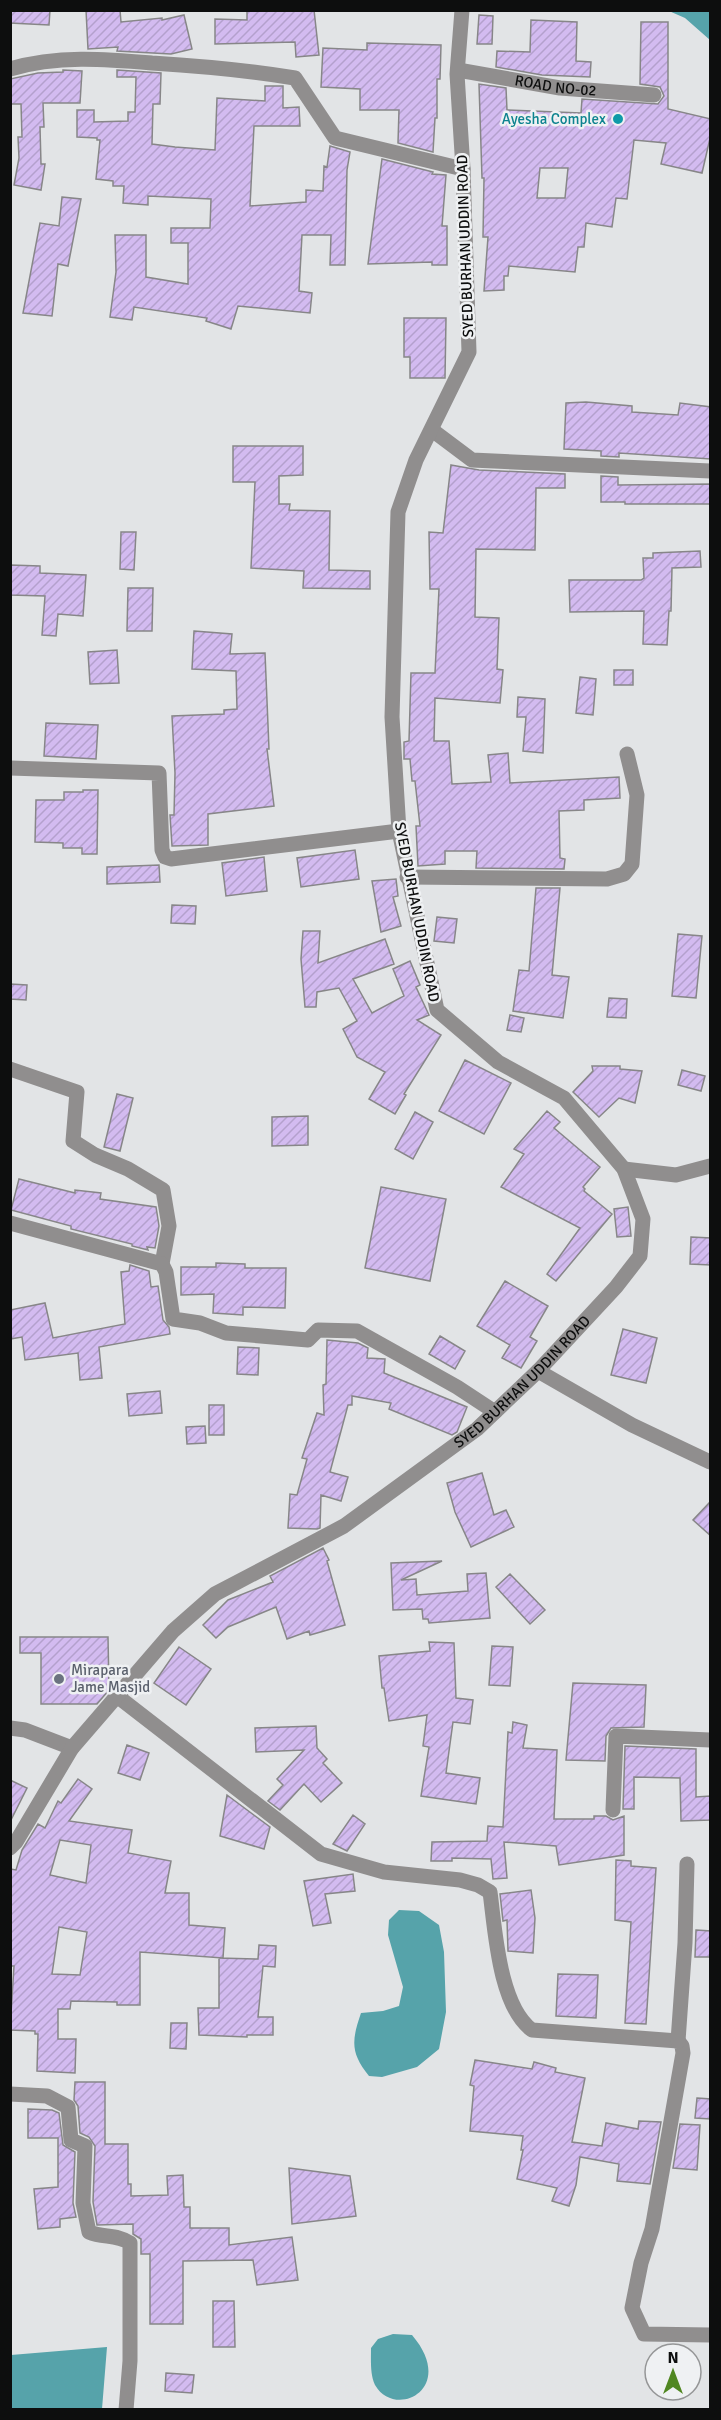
<svg xmlns="http://www.w3.org/2000/svg" width="721" height="2420" font-family="Signika,sans-serif">
<defs>
<pattern id="building-hatch" width="6" height="6" patternUnits="userSpaceOnUse" patternTransform="scale(1.5)"><rect width="6" height="6" fill="#d3bbf0"/><path d="M-1 1l2-2M0 6l6-6M5 7l2-2" fill="none" stroke="#b4a0cd"/></pattern>
</defs>
<rect width="100%" height="100%" fill="#e2e4e6"/>
<path fill="#56a3aa" d="M669 11H710V40L685 18Z
M399 1910 419 1911 439 1925 444 1952 446 2012 439 2049 417 2067 382 2077 369 2076C351 2053 351 2042 361 2013L383 2011 399 2006 403 1987 388 1935 389 1920Z
M393 2334 412 2335C458 2389 395 2420 375 2385 370 2374 371 2360 371 2348L378 2339Z
M107 2347 102 2409H11V2355Z"/>
<path fill="url(#building-hatch)" stroke="#878688" stroke-width="1.5" fill-rule="evenodd" d="M10 10H50L49 25 10 23Z
M86 10H120L121 22 162 18V20L184 15 192 49 171 54 117 51 118 47 88 49Z
M247 10H314L319 55 296 57 295 42 215 44V19L247 20Z
M479 15 493 16 492 44H477Z
M531 20 577 22 576 61 591 62 590 77 542 75 496 67 497 51 530 52Z
M641 22H668V109L711 119V134L702 173 661 164 666 143 634 140 627 199 616 198 612 227 586 223 584 247H578L575 272 509 266 508 276H504V290L484 291 488 237H483L484 178H482L479 84 506 88 507 110 581 113 582 99 658 104 664 96 660 87 640 84ZM540 168H568L565 198H537Z
M367 43 441 45 440 79H437V118H435L433 152 398 143 399 110H360V89L321 87 323 48 367 50Z
M63 70 82 71 80 103H43L44 127H40L41 164H45L41 190 14 185 19 158 18 137H22L21 104H10V79L38 73 63 72Z
M117 70 161 73 160 104H153L152 144 175 147 215 150 217 98 265 101V86H283V108L299 107 300 126H254L250 206 306 202V190L323 191 324 166 327 167 330 146 350 152 347 170 345 265H330L331 235H302L299 291 312 293 310 313 238 306 231 329 206 321 207 318 134 307 132 320 110 317 116 272 115 235H146V277L188 284V243H171V228H210L211 199 148 196V205L123 203 124 186H113V181L96 179 100 140H97V138L77 137V110H94V122L128 121V112H135L136 77H117Z
M382 159 433 172 432 174 446 175 442 226H447V265H432V262L368 264Z
M62 197 81 199 68 266 58 264 52 316 23 313 40 223 59 226Z
M404 318H446L445 378H410V357H404Z
M586 402 632 406V412L678 415 680 403 711 407V459L619 453V457L601 456V451L564 449 566 403Z
M233 446H303V475L279 476V504H290L289 510 330 511 329 570 370 571V589L303 588 304 571 251 568 255 482H233Z
M451 465 479 470 565 474V488H536L535 550 476 549 475 617 499 618 497 669 503 670 500 703 435 698 434 741H449L452 784 491 782 488 755 508 753 510 783 619 777 620 798 584 800V810L559 811 560 858 565 859 564 869 476 868 477 851H445V864L418 866 416 826H420L415 781H412L410 759H404V742L409 741 411 673H435L439 589H430L429 532 443 533Z
M601 476 618 477V485L711 484V504H625V502H601Z
M121 532H136L134 570 120 569Z
M700 551 701 567 672 568 671 611H669L667 645 643 644 644 611 570 612 569 580H641L644 578 643 558H653V553Z
M10 565 40 566V573L86 575 83 616 58 614 56 636 42 635 45 596 10 595Z
M128 588H153L152 631H127Z
M194 631 232 634 230 654 265 653 269 749H267L274 806 208 814V845L172 846 170 815H174L175 773 172 716 224 714V710L237 709 236 671 192 669Z
M117 650 119 683 90 684 88 652Z
M614 670H633V685H614Z
M580 677 596 679 593 715 576 713Z
M518 697 545 699 543 753 523 751 526 717H517Z
M46 723 98 725 96 759 44 756Z
M83 790H98L97 854H82V848H63V843L35 842 36 800H64V792H83Z
M355 850 359 879 301 887 297 858Z
M264 857 267 891 226 896 222 863Z
M159 865 160 882 107 884V867Z
M396 879 398 896 393 897 401 926 381 932 372 881Z
M536 888H560L552 975 569 977 563 1018 513 1011 519 970 529 971Z
M172 905 196 906 195 924 171 923Z
M437 917 457 919 454 943 434 941Z
M303 931H320L318 963 385 939 394 964 353 979 372 1013 404 996 393 969 410 961 420 985 416 987 429 1015 417 1020 441 1035 404 1094 406 1095 395 1114 369 1099 385 1072 357 1057 343 1029 357 1021 339 988 317 992 316 1007H305L301 959Z
M678 934 702 936 696 998 672 996Z
M10 984 27 985 26 1000 10 999Z
M609 998 627 999 626 1018 607 1017Z
M510 1015 524 1018 521 1032 507 1030Z
M465 1060 511 1083 484 1134 439 1111Z
M592 1066H620V1069L642 1071 635 1103 619 1098 599 1117 573 1092 593 1071Z
M682 1070 705 1076 701 1091 678 1085Z
M117 1094 133 1098 120 1151 104 1147Z
M547 1111 560 1122 554 1128 600 1167 583 1187 585 1189 584 1191 612 1214 556 1281 547 1274 580 1228 501 1187 524 1154 514 1149Z
M415 1112 433 1122 413 1159 395 1149Z
M308 1116V1145L272 1146V1117Z
M19 1179 75 1193V1190L101 1193 100 1199 156 1207 159 1226 155 1248 147 1247 148 1250 132 1246V1244L71 1229V1226L11 1210Z
M381 1187 446 1199 430 1281 365 1268Z
M628 1207 631 1236 617 1237 614 1209Z
M691 1237 711 1238V1265L690 1264Z
M216 1263 245 1264V1268H286L285 1308 243 1307V1315L213 1313 214 1294 181 1295V1267H216Z
M130 1265 149 1271 151 1287 158 1286 163 1320 169 1327 170 1334 99 1347 102 1378 80 1380 78 1353 25 1360 22 1337 10 1339V1310L45 1303 53 1338 125 1324 121 1272 129 1271Z
M505 1281 548 1306 530 1337 537 1341 521 1368 502 1358 510 1345 477 1326Z
M623 1329 657 1338 646 1383 611 1375Z
M440 1336 465 1351 455 1369 429 1354Z
M327 1340 358 1343 368 1348 367 1358 385 1359 384 1373 467 1407 457 1432 452 1435 389 1409 391 1403 352 1396V1405H348L330 1472 348 1477 341 1501 321 1495 320 1528 317 1529 288 1528 290 1494 297 1495 307 1459 302 1458 317 1413 324 1415 323 1385 326 1384Z
M238 1347 259 1348 258 1375 237 1374Z
M160 1391 162 1413 129 1416 127 1394Z
M209 1405H224V1435H209Z
M205 1426 206 1443 187 1444 186 1427Z
M482 1473 494 1515 506 1510 514 1527 471 1547 455 1512 447 1483Z
M711 1501V1536L693 1520Z
M323 1548 329 1560 327 1561 345 1625 310 1635 309 1631 287 1639 276 1607 228 1627 216 1638 203 1625 228 1600 273 1582 270 1576Z
M442 1561 401 1580 416 1579 417 1595 468 1591 467 1574 486 1573 490 1618 429 1623 428 1619H423L422 1609 393 1610 391 1563Z
M510 1574 545 1610 530 1624 496 1587Z
M20 1637H108L109 1690 97 1704H41V1653H20Z
M429 1642 454 1643 456 1698 473 1700 470 1724 453 1722 446 1773 480 1778 476 1804 421 1796 429 1747 423 1746 427 1715 389 1721 384 1688H382L379 1656 430 1651Z
M492 1646 513 1647 510 1686 489 1685Z
M179 1647 211 1669 186 1705 154 1683Z
M573 1683 646 1685 644 1727 611 1728 606 1736 605 1761 566 1760Z
M513 1722 527 1725 523 1748 557 1750 554 1819H594V1816H606L613 1820 624 1816V1855L559 1865 556 1846 504 1842 507 1878 493 1879 491 1859 452 1858V1861H431L432 1842 487 1841 488 1826 503 1827 508 1732 512 1733Z
M316 1726 317 1748 327 1759 323 1763 342 1783 321 1802 304 1784 280 1810 268 1801 283 1785 277 1779 304 1750 256 1752 255 1728Z
M127 1745 149 1753 140 1780 118 1773Z
M625 1746 696 1749V1797L710 1796 711 1820 681 1821 680 1778 634 1777V1809H623Z
M78 1779 92 1789 69 1821 132 1830 128 1853 171 1861 165 1893H189V1925L225 1928 223 1958 140 1952V2005H117V2002L71 2001 70 2009H58V2039H76L75 2073 37 2071 38 2034H35V2031L10 2030 14 1966H10V1869L16 1870 22 1850 38 1824 45 1828 58 1801 61 1803ZM60 1840 91 1845 86 1883 50 1875ZM59 1927 87 1932 80 1975 52 1974Z
M10 1780 27 1788 10 1822Z
M227 1795 270 1827 264 1849 220 1836Z
M353 1815 365 1824 347 1851 333 1844Z
M616 1860 631 1861V1866L656 1868 646 2024 625 2023 631 1922 615 1920Z
M353 1874 355 1891 325 1894 331 1923 313 1926 304 1881Z
M531 1890 535 1918 533 1953 508 1951 507 1920 503 1921 500 1894Z
M696 1930 711 1931V1957H695Z
M259 1945 276 1946 275 1967 263 1966 258 2017H273V2035H247V2037L199 2035 198 2008H219V1958L258 1959Z
M558 1974 598 1975 596 2018 556 2016Z
M171 2023H187L186 2049 170 2048Z
M475 2060 532 2069 534 2062 556 2068 555 2072 585 2078 572 2142 602 2146 606 2123 638 2129 639 2121 661 2122 650 2184 617 2181 619 2164 580 2157 576 2185 569 2206 552 2201 557 2188 517 2179 523 2150H521L523 2136 470 2131 474 2086 470 2085Z
M75 2082H105V2144H128V2184H131V2196L168 2195 167 2176 183 2175 184 2207H190V2228H229V2245L292 2237 298 2280 257 2285 253 2260 183 2261V2324H150V2254H141V2239L133 2234V2224L97 2225 93 2202 95 2146 89 2137 80 2133 78 2106 74 2100Z
M697 2098 711 2099V2119L695 2118Z
M28 2109 52 2110 59 2113 63 2145 75 2152 73 2203 76 2217 60 2219V2227L38 2229 34 2189 58 2187V2138H28Z
M680 2124 700 2125 697 2170 673 2168Z
M289 2168 350 2176 356 2216 292 2224Z
M213 2301H234L235 2347H213Z
M166 2373 194 2375 192 2393 165 2391Z"/>
<g fill="none" stroke-linecap="round" stroke-linejoin="round">
<g stroke="#908e8e" stroke-width="15">
<path d="M10 69C57 55 105 59 152 63 200 66 247 70 295 78L335 138 463 169"/>
<path id="s1" d="M458 70 560 88 654 95"/>
<path d="M432 430 472 460 710 471"/>
<path d="M10 768 159 773 162 850 165 857 171 859 399 831"/>
<path d="M407 877 607 879 624 874 632 864 637 795 627 754"/>
<path d="M10 1069 77 1092 73 1141 95 1155 128 1169 163 1190 169 1226 162 1264"/>
<path d="M624 1169 676 1175 710 1166"/>
<path d="M10 1223 162 1264 166 1272 173 1319 200 1323 226 1333 308 1340 318 1330 357 1331 457 1387 495 1412"/>
<path d="M538 1371 632 1425 710 1462"/>
<path d="M117 1696 321 1854 384 1872 460 1880 478 1885 490 1892C495 1929 499 2006 532 2030L678 2041 682 2046 683 2053 652 2229 641 2263 632 2308 644 2334 710 2335"/>
<path d="M10 1728 25 1730 72 1748"/>
<path d="M613 1810 616 1736 710 1740"/>
<path d="M678 2041 685 1943 687 1864"/>
<path d="M10 2094 47 2096 68 2107 71 2140 85 2146 83 2203 89 2232C103 2238 117 2234 130 2243V2361L126 2410"/>
</g>
<path stroke="#908e8e" stroke-width="15" id="s2" d="M10 1848 16 1842 72 1748 173 1631 215 1594 344 1526 477 1429 538 1371 616 1287 640 1256 643 1219 624 1169 564 1098 498 1062 437 1010 399 831 392 717 398 512 416 460 469 352 463 169 457 74 462 10"/>
</g>
<circle fill="#0f9aa8" stroke="#eff1f3" stroke-width="2" cx="618" cy="119" r="6"/>
<circle fill="#6b7280" stroke="#eff1f3" stroke-width="2" cx="59" cy="1679" r="6"/>
<g text-anchor="middle" stroke-width="5" stroke-linejoin="round" paint-order="stroke">
<g font-size="15" fill="#0d0e0e" stroke="#eff1f3">
<text dy="5" stroke="none"><textPath href="#s1" startOffset="99">ROAD NO-02</textPath></text>
<text transform="translate(465 246) rotate(-92)" y="5">SYED BURHAN UDDIN ROAD</text>
<text transform="translate(417 912) rotate(79)" y="5">SYED BURHAN UDDIN ROAD</text>
<text dy="5" stroke="none"><textPath href="#s2" startOffset="704">SYED BURHAN UDDIN ROAD</textPath></text>
</g>
<g font-size="15" fill="#0d838f" stroke="#eff1f3" text-anchor="end">
<text x="606" y="124">Ayesha Complex</text>
</g>
<g font-size="15" fill="#5b616d" stroke="#eff1f3" text-anchor="start">
<text x="71" y="1675">Mirapara<tspan x="71" dy="17">Jame Masjid</tspan></text>
</g>
</g>
<rect width="721" height="2420" fill="none" stroke="#0d0e0e" stroke-width="24"/>
<g transform="translate(673 2372)"><circle r="28" fill="#eff1f3" stroke="#959697" stroke-width="1.5"/>
<path d="M0-4.5L10 22L0 15L-10 22Z" fill="#508721"/>
<text y="-9" font-size="16" font-weight="bold" text-anchor="middle" fill="#0d0e0e">N</text>
</g>
</svg>
